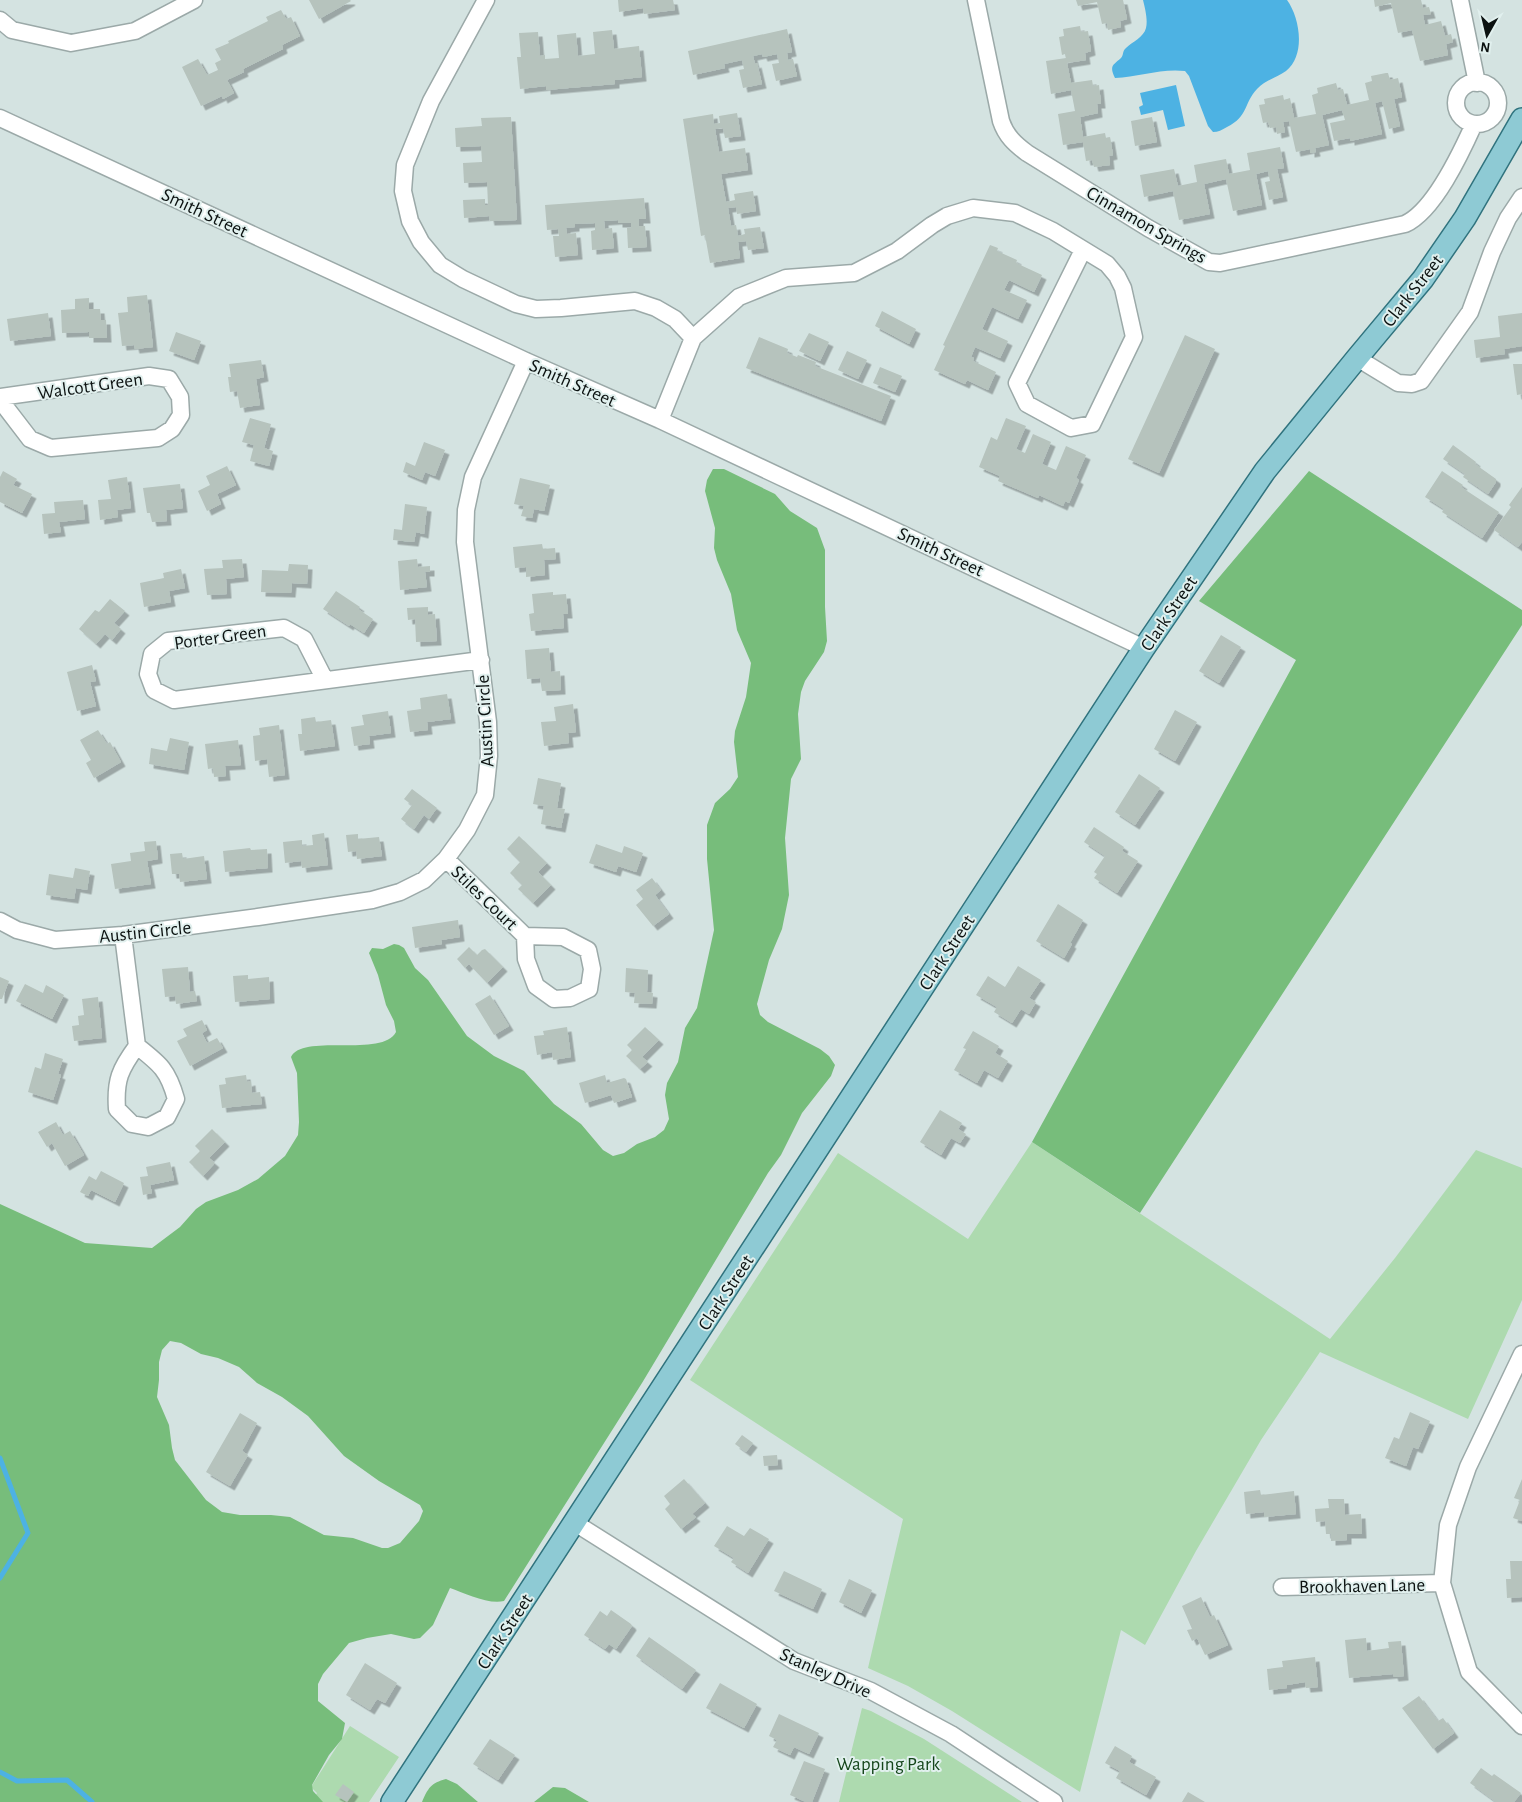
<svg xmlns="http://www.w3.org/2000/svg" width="1522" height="1802" font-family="'Alegreya Sans',sans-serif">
<defs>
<filter id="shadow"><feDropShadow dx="4.5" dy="4.5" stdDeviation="0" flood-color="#0004"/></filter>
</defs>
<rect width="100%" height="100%" fill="#d4e3e1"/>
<path fill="#addaaf" d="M1032 1142 1330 1339 1395 1258 1476 1150 1522 1168V1300L1468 1419 1320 1352 1261 1440 1196 1551 1145 1645 1121 1630 1080 1792 952 1711 908 1686 868 1668 903 1519 690 1380 838 1153 968 1239Z
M862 1708 871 1711 924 1739 1022 1802H839Z
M350 1726 399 1757 369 1802H312L317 1793 311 1787Z"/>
<path fill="#77bd7b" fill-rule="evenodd" d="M713 469H724L775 494 790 511 817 528 825 550V607L827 641 824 652 805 681 801 692 798 714 801 759 791 779 785 838 789 895 782 929 769 960 757 1004 760 1015 768 1022 820 1049 829 1056 835 1065 831 1076 802 1113 781 1155 768 1173 642 1383 504 1601C489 1605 464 1593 450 1588L433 1625 420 1638 414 1639 391 1634 367 1638 349 1643 323 1674 318 1684V1701L345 1723 342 1739 329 1755 312 1785 313 1791 323 1802H0V1204L85 1243 152 1248 180 1227 196 1209 206 1202 238 1190 258 1179 285 1156 298 1135 299 1122 297 1073 291 1057C302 1033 383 1058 396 1032L394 1021 386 1005 378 975 369 953 372 948 383 949 394 944 399 945 404 948 415 968 428 980 467 1036 494 1056 524 1071 554 1104 581 1124 603 1150 613 1156 624 1153 637 1144 655 1137 664 1130 669 1119 665 1095 667 1083 678 1062 685 1028 697 1008 714 930 707 859V825L715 803 730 789 738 777 734 742 735 731 746 697 751 663 737 630 731 594 717 560 714 548 715 528 705 491 707 480ZM170 1341 181 1343 201 1354 218 1358 239 1367 257 1383 282 1397 308 1416 344 1456 379 1481 420 1505 423 1511 419 1521 400 1543 388 1548H382L353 1538 324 1535 290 1517 271 1515H240L222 1512 206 1500 175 1460 172 1448 169 1425 157 1397 159 1380V1362L162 1350Z
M1309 471 1522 610V625L1140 1213 1032 1142 1296 660 1199 601Z
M446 1779 457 1784 478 1802H422C428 1788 431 1783 446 1779Z
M553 1787 565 1788 589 1802H534Z"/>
<path fill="#4db2e3" d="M1143 0H1287C1300 18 1306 55 1286 71 1276 78 1265 80 1257 89 1243 104 1249 116 1227 127 1222 130 1218 132 1213 132L1208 126 1189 76 1185 71C1162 68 1138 77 1115 78 1109 66 1113 65 1121 58 1124 55 1122 51 1126 48 1132 42 1144 37 1146 28 1148 20 1145 8 1143 0Z
M1176 85 1185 126 1168 130 1163 110 1141 115 1139 107 1143 105 1140 93Z"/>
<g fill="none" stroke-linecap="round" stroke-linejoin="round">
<path stroke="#4db2e3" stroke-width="5" d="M0 1458 28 1533 0 1578
M0 1772 17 1781 67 1780 92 1802"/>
</g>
<path fill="#b6c3bd" filter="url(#shadow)" d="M309 0H350L351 1 319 19Z
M618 0H673L675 10 644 14 643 8 619 12Z
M1076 0H1123L1127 19 1120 21 1121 27 1108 30 1107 23 1102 24 1097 2 1078 6Z
M1374 0H1421L1423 8 1429 7 1431 14 1423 15 1425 25 1441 21 1445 36 1451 34 1453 42 1446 44 1448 55 1420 61 1412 30 1398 33 1391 3 1375 7Z
M281 10 286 19 291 17 300 36 282 45 283 49 243 69 244 72 227 80 234 93 223 99 222 96 201 106 182 67 198 59 207 75 218 70 215 63 221 60 215 49 229 43 228 41 268 21 266 17Z
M1080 26 1081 32 1088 31 1091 51 1085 53 1086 60 1067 63 1071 83 1092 80 1093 86 1099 85 1101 104H1097L1098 113 1080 117 1083 137 1105 133 1106 138 1110 137 1113 155 1109 156 1110 165 1094 167 1092 160 1086 161 1083 142 1063 145 1058 114 1075 111 1071 90 1051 94 1046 61 1066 58 1065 54 1062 55 1059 37 1064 36 1063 29Z
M787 29 792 52 787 53 788 60 793 59 797 76 776 81 772 64 779 63 777 54 763 57 762 54 753 56 755 64 757 63 762 84 743 88 739 70 744 69 742 60 724 64 725 68 693 75 688 51Z
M612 30 614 49 639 46 642 77 615 80V84L546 90V86L520 89 517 57H521L519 33 538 32 540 56 545 55V59L559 58 557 35 576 33 578 56 595 54 593 32Z
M1386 73H1388L1390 80 1398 78 1402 97 1394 99 1400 126 1389 129 1382 101 1375 103 1382 134 1350 141V138L1334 141 1330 123 1345 120 1342 110 1322 115 1329 145 1315 148 1316 152 1310 153V149L1296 152 1289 121 1283 122 1285 132 1277 134 1276 127 1270 128 1268 122 1263 123 1259 105 1265 104 1264 99 1283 95 1284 100 1290 98 1294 118 1316 114 1312 95 1318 93 1317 88 1336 83 1338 90 1343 89 1347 105 1369 100 1365 83 1372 81 1371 76Z
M737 113 741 136 725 138 723 128 715 129 719 152 745 148 748 170 721 174 726 202 735 200 734 194 753 191 756 211 737 214 736 207 728 208 731 226 736 225 738 236 745 234 744 229 760 227 764 248 748 250 746 241 738 242 740 258 710 263 705 235 701 236 683 119 713 114 714 124 720 123 719 116Z
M511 117 517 220 490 221 489 216 464 218 463 200 485 199V205H488L487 182 464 183 463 163 482 162 481 146 456 147 455 128 482 126 481 118Z
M1152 117 1157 142 1135 146 1131 121Z
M1280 147 1284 168 1277 169 1283 197 1269 200 1265 182 1270 181 1268 171 1256 174 1262 205 1233 211 1226 179 1204 184 1210 214 1179 220 1173 191 1144 197 1140 175 1174 169 1178 186 1197 182 1194 165 1226 159 1229 174 1250 170 1247 153Z
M644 198 646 219H639V226H645L647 247 628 248 627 228H631V223H618V220L604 221 605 229 612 228 614 248 592 250 591 231 595 230V223L575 224V227L566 228 567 234 576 233 578 255 555 257 553 236H559L558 229 547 230 545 205Z
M990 245 998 248 997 251 1017 260 1016 263 1042 275 1034 292 1009 280 1004 290 1027 300 1018 319 992 307 982 329 1008 341 1000 358 975 347 971 357 974 358 973 361 996 372 988 390 967 380 965 384 934 370 945 346 943 345Z
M147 295 153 347 135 349 134 345 122 346 118 313 128 312 127 297Z
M89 298V309H100L101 320H106L107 338H89V332L62 333 61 310 75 309V299Z
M882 311 916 329 909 344 875 326Z
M48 313 51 336 10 341 7 319Z
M1522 313V346L1504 349 1505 354 1476 358 1474 340 1500 337 1498 316Z
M176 332 201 341 194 360 169 351Z
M809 333 829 342 820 361 799 351Z
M1185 335 1215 349 1159 473 1128 459Z
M759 337 788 349 787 353 797 357 798 355 816 362 815 366 891 396 881 421 746 368Z
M847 351 867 360 858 379 838 370Z
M261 360 264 377 256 379 260 405 240 408 237 391 230 392 228 377H231L229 364Z
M1513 364H1522V394L1517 395Z
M880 367 902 376 895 392 873 383Z
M250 418 271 424 264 448 273 451 269 466 250 461 254 445 242 442Z
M1006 418 1026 426 1016 449 1025 453 1033 434 1051 442 1042 464 1056 470 1066 446 1086 455 1076 478 1079 480 1069 503 1065 501 1063 506 1039 495 1038 498 998 481 1000 476 979 467 991 437 997 440Z
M424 442 445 450 435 476 425 472 422 480 403 472 406 462 415 466Z
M1453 445 1476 462 1475 464 1496 479V482L1488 494 1463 477 1465 474 1443 459Z
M227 466 236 485 217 494 221 504 207 511 198 491 210 485 206 476Z
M3 471 17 479 13 485 32 494 22 513 0 502V477Z
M1442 471 1463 485 1461 487 1499 512 1482 538 1442 512 1444 509 1425 497Z
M127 477 131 508 117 510 118 517 100 520 98 500 111 499 108 480Z
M520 478 550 485 544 511 534 509 532 518 521 516 524 506 514 504Z
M180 484 183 508 166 510 167 521 152 522 150 513H147L143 488Z
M1522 487V542L1518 547 1494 530 1511 507 1509 505Z
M83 500 85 519 59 522 61 532 44 534 42 514 55 513 54 502Z
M405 504 427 507 424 534 416 532 414 542 393 540 394 529 402 530Z
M542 544 543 549 555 548 556 559 544 560 545 575 526 577V567L515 568 513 547Z
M242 559 244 577 226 579 227 594 207 595 204 569 223 568 222 560Z
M417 559 418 567 430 566V572H425L427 587 400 590 398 561Z
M289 564 308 565 307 584 292 583 291 593 261 592 262 570 288 571Z
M181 569 185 588 169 591 171 602 144 607 140 583 164 578 163 573Z
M336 591 360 607 358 609 373 619 364 633 350 624 349 626 323 609Z
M553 592V595L566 594 568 614H563L564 628 531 631 529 614 534 613 532 594Z
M110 599 125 611 114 623 121 629 112 640 105 634 96 644 79 629 95 610 99 612Z
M428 607V615L435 614 437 641 416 642 415 619 408 620 407 608Z
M1221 635 1241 647 1219 683 1199 671Z
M549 648 551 672 560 671 561 690 542 691 540 678 527 679 525 650Z
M92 665 96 681 90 682 96 706 77 711 67 672Z
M447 694 451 719 427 722 428 730 410 732 407 711 421 709 420 698Z
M573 704 576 732 568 733 569 743 544 746 541 722 556 721 554 707Z
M1175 710 1197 722 1175 761 1154 749Z
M388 711 391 733 369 736 370 744 354 746 351 727 364 725 362 715Z
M315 717 316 722 331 720 335 746 300 751 298 734H302L301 719Z
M279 725 285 775 269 777 267 759 255 761 253 736 260 735 259 728Z
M98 730 107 744 110 742 121 762 94 778 86 763 91 760 80 740Z
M170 738 189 742 184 770 149 764 151 748 167 751Z
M238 740 241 765 225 766 226 776 214 777 213 768 208 769 205 744Z
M1139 774 1160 788 1135 825 1115 812Z
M538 778 561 783 557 808 565 809 561 828 541 824 544 806 533 804Z
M412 789 437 808 429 819 424 815 414 829 401 819 412 805 404 799Z
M1094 827 1124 847 1122 851 1138 861 1117 893 1094 878 1097 874 1094 872 1105 856 1084 842Z
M324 833 328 865 302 868 301 861 285 863 283 842 302 840V846L313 845 312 835Z
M358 834V839L379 837 382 856 357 859 356 851 348 852 346 835Z
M519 836 547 863 538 872 551 885 533 903 518 889 522 885 510 873 520 862 507 849Z
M156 841 158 859 147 861 151 884 115 889 111 864 131 861 130 853 145 851 144 842Z
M596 844 622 853 624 846 643 853 636 872 618 866 616 872 589 863Z
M250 848 251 850 267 849 268 868 225 872 223 851Z
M182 853 183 859 204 856 207 879 180 882 179 874H172L170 854Z
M75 868 90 871 87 890 76 888 74 899 46 895 49 874 73 878Z
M652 878 661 890 655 895 669 914 653 926 636 905 643 899 636 890Z
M1058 904 1083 920 1070 943 1072 944 1064 958 1036 941Z
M458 920 460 937 441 940 442 944 415 948 412 927Z
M469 947 477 955 482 950 485 949 503 967 487 983 469 964 465 968 457 959Z
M1018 966 1041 980 1029 998 1036 1002 1029 1014 1021 1009 1012 1023 994 1012 997 1007 976 995 988 976 1005 987Z
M188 967 190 992 195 991 197 1001 176 1004 175 996 165 997 162 969Z
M626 968 648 970 647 992 653 993 652 1004 634 1003 635 993 625 992Z
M248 975V979L269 977 270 999 235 1002 233 976Z
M0 977 9 981 2 999H0Z
M25 984 43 993 46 985 64 995 52 1019 16 1001Z
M490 995 509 1026 494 1035 475 1004Z
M98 997 102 1038 74 1041 72 1026 79 1025 78 1016 84 1015 82 999Z
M202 1020 207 1030 202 1033 207 1043 217 1038 223 1048 190 1066 177 1041 187 1036 183 1029Z
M567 1027 571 1057 553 1060 552 1052 537 1055 534 1036 544 1035 543 1031Z
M645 1027 659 1040 642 1057 648 1062 640 1069 626 1056 632 1050 627 1045Z
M973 1031 999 1046 995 1053 1008 1061 998 1078 984 1070 977 1083 954 1070 966 1049 963 1048Z
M45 1053 63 1059 58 1074 61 1075 53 1100 28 1092 35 1067 41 1069Z
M246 1075 247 1082 251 1081 252 1093 260 1092 262 1104 222 1108 219 1085 226 1084 225 1078Z
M605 1075 607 1083 624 1078 626 1079 632 1097 614 1103 611 1095 585 1103 579 1083Z
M940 1110 962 1123 958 1129 966 1134 960 1143 951 1138 941 1155 920 1142Z
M56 1122 63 1135 70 1131 84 1155 65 1166 52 1143 47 1147 38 1132Z
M212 1129 225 1142 209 1158 215 1163 203 1176 189 1162 200 1151 195 1146Z
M170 1162 174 1180 150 1185 152 1193 143 1195 140 1177 148 1176 146 1167Z
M101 1171 124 1183 115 1202 91 1190 88 1196 80 1192 89 1176 96 1180Z
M1410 1412 1430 1421 1418 1449 1413 1447 1406 1466 1385 1458 1394 1437 1399 1439Z
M240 1413 257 1423 242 1451 248 1455 230 1486 206 1472Z
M742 1435 753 1443 746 1452 735 1444Z
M777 1455 778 1465 764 1466 763 1456Z
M684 1479 705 1503 692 1514 696 1517 681 1529 665 1509 670 1504 664 1496Z
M1522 1479V1521L1513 1518 1520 1500 1514 1498Z
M1260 1490 1261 1495 1294 1491 1296 1514 1264 1517V1512L1246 1514 1244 1492Z
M1328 1499H1344L1345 1515 1361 1514 1362 1534H1347V1540L1331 1541V1534H1326L1325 1521 1316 1522 1315 1509 1329 1508Z
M727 1526 744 1536 750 1528 769 1539 748 1573 731 1562 734 1558 714 1546Z
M1510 1561H1522V1597L1507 1598 1506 1579H1511Z
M784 1571 822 1589 813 1609 774 1591Z
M849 1579 872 1590 861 1613 839 1602Z
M1201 1597 1210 1617 1214 1615 1228 1645 1205 1655 1197 1638 1192 1641 1187 1630 1192 1629 1182 1606Z
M611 1610 631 1624 632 1626 616 1649 609 1644 605 1649 584 1635 600 1611 607 1616Z
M649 1637 696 1670 682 1689 636 1656Z
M1366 1638 1367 1651 1389 1648 1388 1642 1401 1641 1404 1676 1394 1677 1393 1674 1349 1678 1345 1640Z
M1315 1657 1318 1687 1306 1688 1305 1682 1287 1685V1688L1269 1690 1267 1669 1283 1667 1282 1661Z
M365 1663 397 1683 385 1703 377 1699 370 1710 346 1695Z
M720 1683 757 1704 744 1728 706 1708Z
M1419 1696 1438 1721 1443 1718 1454 1733 1433 1749 1402 1708Z
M779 1714 819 1733 809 1754 794 1747 790 1755 773 1747 777 1740 769 1736Z
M490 1739 515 1755 498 1780 473 1764Z
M1115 1746 1132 1756 1129 1762 1156 1777 1146 1795 1116 1778 1120 1771 1105 1763Z
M804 1761 825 1769 812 1802H806L790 1795Z
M1481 1768 1492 1776 1494 1774 1521 1793 1514 1802H1496L1470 1783Z
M343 1784 354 1792 347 1802 335 1795Z
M1188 1792 1205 1802H1182Z"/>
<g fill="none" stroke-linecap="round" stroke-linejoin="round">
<defs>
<path id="minor" d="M486 0 431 101 405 165 403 191 410 221 421 242 440 265 463 279 516 304 536 309 561 308 635 301 656 308 675 319 693 338
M976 0 1001 121C1006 136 1015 144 1027 153L1148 228 1209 262 1220 263 1405 224C1434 211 1461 153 1474 124
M1460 0 1477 83
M0 20 12 30 71 43 135 31 194 0
M1456 103a21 21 0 1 1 42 0a21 21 0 1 1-42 0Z
M0 118 526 361 660 420 1144 648
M1357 358 1398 383 1412 384 1421 381 1470 312 1492 252 1508 218 1522 197
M0 397 149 376 169 379 180 397 181 415 172 429 158 438 51 448 30 439 0 400
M660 420 693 338 739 297 786 278 854 273 897 251 932 225 947 216 973 208 1015 213 1053 231 1107 264 1117 276 1123 288 1134 337 1092 424 1071 428 1027 404 1017 383 1083 250
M325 680 304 639 284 628 168 641 152 654 148 674 154 690 174 700 481 660
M446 859 525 936 526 959 536 986 554 999 570 998 589 989 592 969 588 950 563 937 525 936
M0 921 17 930 55 940 123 935 258 917 372 900 400 892 424 880 446 859 467 830 485 795 489 756 488 722 465 542 466 510 473 477 526 361
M123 935 137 1046C120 1069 115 1080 117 1109L132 1124 148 1127 167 1117 176 1099C168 1070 160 1064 137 1046
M1522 1354 1468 1467 1448 1525 1442 1583 1469 1672 1522 1726
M575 1523 794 1661 871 1691 951 1734 1054 1802
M1282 1587 1442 1583"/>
<path id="major" d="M392 1802 1144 648 1265 471 1357 358 1423 279 1465 218 1522 119"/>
</defs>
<use href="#minor" stroke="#9ba9a8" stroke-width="19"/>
<use href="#major" stroke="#30737e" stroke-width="24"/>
<use href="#minor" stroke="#fff" stroke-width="16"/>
<use href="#major" stroke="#8ecad4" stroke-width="21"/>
</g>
<g text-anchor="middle" stroke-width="4" stroke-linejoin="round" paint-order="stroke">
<g font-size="19" fill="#0c1211" stroke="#e1f0ee">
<text transform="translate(205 212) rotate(25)" y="7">Smith Street</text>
<text transform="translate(1147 224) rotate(30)" y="7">Cinnamon Springs</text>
<text transform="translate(1412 290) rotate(-52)" y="7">Clark Street</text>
<text transform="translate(573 382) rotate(24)" y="7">Smith Street</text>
<text transform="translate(90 385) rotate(-8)" y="7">Walcott Green</text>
<text transform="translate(941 551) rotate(25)" y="7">Smith Street</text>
<text transform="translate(1168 613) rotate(-56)" y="7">Clark Street</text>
<text transform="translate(220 636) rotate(-8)" y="7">Porter Green</text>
<text transform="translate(484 721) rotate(-93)" y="7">Austin Circle</text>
<text transform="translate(485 897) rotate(44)" y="7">Stiles Court</text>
<text transform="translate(145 931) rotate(-6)" y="7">Austin Circle</text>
<text transform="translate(946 952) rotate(-57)" y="7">Clark Street</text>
<text transform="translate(725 1292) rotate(-57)" y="7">Clark Street</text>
<text transform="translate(1362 1585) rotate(-1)" y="7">Brookhaven Lane</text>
<text transform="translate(504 1631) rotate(-57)" y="7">Clark Street</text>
<text transform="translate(826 1672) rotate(24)" y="7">Stanley Drive</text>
</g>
<g font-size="19" fill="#15461b" stroke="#e1f0ee">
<text x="888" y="1770">Wapping Park</text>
</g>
</g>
<g transform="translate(1487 35) rotate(188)" stroke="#e1f0ee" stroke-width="4" paint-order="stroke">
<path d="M0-4L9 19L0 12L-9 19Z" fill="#0c1211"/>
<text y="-8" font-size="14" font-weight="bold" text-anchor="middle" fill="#0c1211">N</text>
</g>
</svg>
